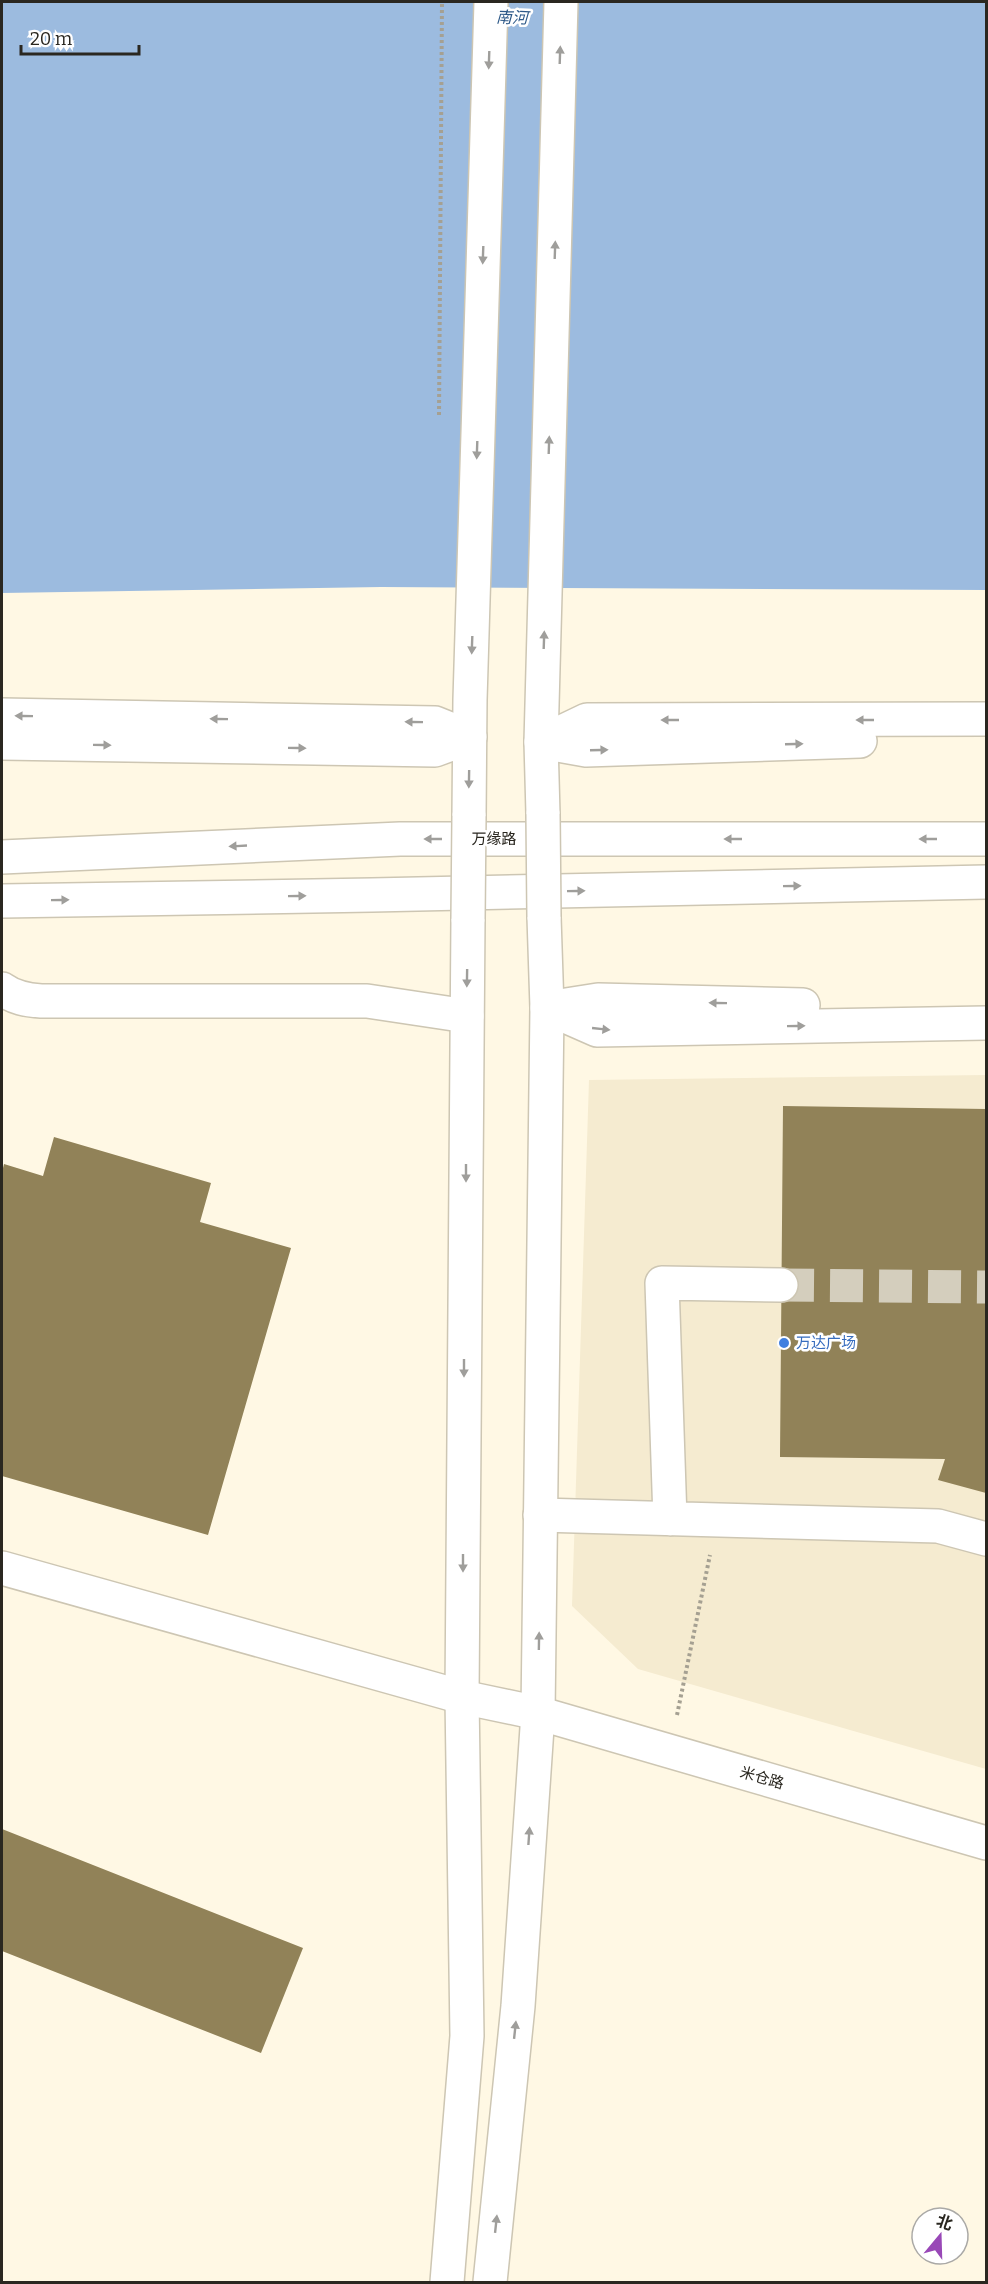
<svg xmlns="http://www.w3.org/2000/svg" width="988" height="2284" font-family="Bitter,'Noto Sans SC',serif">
<rect width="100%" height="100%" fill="#fff8e4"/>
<path fill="#f5ebd0" d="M986 1075V1769L638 1669 572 1606 589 1080Z"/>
<path fill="#9cbbdf" d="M2 2H986V590L381 587 2 593Z"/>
<path fill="#918258" d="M783 1106 986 1109V1493L938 1480 945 1459 780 1457Z
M54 1137 211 1183 200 1222 291 1248 208 1535 2 1476V1172L4 1164 43 1176Z
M2 1829 303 1948 261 2053 2 1951Z"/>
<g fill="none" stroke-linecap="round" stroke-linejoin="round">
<path stroke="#d4cebd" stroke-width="33" stroke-dasharray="33 16" stroke-linecap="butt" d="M781 1285 986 1287"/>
<defs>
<path id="street" d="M540 1515 938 1526 986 1539
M670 1519 662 1283 781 1285
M2 1568 462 1697 538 1713"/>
<path id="secondary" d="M2 715 435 723 470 737
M541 742 587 720 986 719
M541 742 586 750 860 741
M2 743 435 750 470 737
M2 857 400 839H986
M2 901 372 895 986 882
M2 989C14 998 27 1000 41 1001H367L467 1016
M547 1008 597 1030 986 1023
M547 1008 598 1000 803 1005
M538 1713 986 1843"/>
<path id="primary" d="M543 814 541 742 561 2
M469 816 470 700 491 2
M447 2282 467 2036 462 1697 468 919
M490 2282 518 2006 538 1713 547 1008 544 917"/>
</defs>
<use href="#street" stroke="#cdc6b3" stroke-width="36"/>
<use href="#secondary" stroke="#cdc6b3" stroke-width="36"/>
<use href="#primary" stroke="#cdc6b3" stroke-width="36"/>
<path stroke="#a5a092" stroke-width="4" stroke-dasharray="3 3" stroke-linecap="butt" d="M439 415 442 2
M677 1715 710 1555"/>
<use href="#street" stroke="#fff" stroke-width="33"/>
<use href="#secondary" stroke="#fff" stroke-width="33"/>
<use href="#primary" stroke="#fff" stroke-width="33"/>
<defs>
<path id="primary-bridge" d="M543 814 544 917
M468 919 469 816"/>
</defs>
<use href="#primary-bridge" stroke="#cdc6b3" stroke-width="36" stroke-linecap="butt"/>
<use href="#primary-bridge" stroke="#fff" stroke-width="33"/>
</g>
<defs><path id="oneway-solid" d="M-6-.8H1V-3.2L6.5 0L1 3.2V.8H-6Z" transform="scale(1.5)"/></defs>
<g fill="#9f9e9b">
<use href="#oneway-solid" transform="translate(560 55) rotate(-88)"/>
<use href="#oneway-solid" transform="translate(489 60) rotate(92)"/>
<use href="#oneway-solid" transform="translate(555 250) rotate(-88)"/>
<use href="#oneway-solid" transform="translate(483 255) rotate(92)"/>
<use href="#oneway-solid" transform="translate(549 445) rotate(-88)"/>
<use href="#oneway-solid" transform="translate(477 450) rotate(92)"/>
<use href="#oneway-solid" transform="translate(544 640) rotate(-88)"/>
<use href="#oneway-solid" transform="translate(472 645) rotate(92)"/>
<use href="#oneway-solid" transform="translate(24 716) rotate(-179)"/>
<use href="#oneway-solid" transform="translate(219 719) rotate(-179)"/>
<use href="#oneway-solid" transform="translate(670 720) rotate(180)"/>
<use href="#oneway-solid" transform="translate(865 720) rotate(180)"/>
<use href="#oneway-solid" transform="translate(414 722) rotate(-179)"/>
<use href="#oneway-solid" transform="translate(794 744) rotate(-2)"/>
<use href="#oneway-solid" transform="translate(102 745) rotate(1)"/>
<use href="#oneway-solid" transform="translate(297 748) rotate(1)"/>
<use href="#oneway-solid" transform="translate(599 750) rotate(-2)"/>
<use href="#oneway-solid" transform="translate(469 779) rotate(91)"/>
<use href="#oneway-solid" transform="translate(433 839) rotate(-180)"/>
<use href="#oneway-solid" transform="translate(733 839) rotate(-180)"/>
<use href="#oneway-solid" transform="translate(928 839) rotate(-180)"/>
<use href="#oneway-solid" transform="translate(238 846) rotate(177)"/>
<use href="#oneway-solid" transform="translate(792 886) rotate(-1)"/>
<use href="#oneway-solid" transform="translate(576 891) rotate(-1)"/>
<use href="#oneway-solid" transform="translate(297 896) rotate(-1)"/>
<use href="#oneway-solid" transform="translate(60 900) rotate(-1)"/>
<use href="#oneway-solid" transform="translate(467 978) rotate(91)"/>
<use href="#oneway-solid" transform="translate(718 1003) rotate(-179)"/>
<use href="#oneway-solid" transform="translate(796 1026) rotate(-1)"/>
<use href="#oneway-solid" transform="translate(601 1029) rotate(6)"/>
<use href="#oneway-solid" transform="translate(466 1173) rotate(90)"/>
<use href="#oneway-solid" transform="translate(464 1368) rotate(90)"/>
<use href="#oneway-solid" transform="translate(463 1563) rotate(90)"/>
<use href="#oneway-solid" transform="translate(539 1641) rotate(-89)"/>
<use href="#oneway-solid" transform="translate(529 1836) rotate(-86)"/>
<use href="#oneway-solid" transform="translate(515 2030) rotate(-84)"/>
<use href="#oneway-solid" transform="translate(496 2224) rotate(-84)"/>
</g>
<circle fill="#3f7fe0" stroke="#fff" stroke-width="2" cx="784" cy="1343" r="6"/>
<g text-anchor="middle" stroke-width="5" stroke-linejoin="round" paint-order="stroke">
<g font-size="15" fill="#2a2720" stroke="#fff">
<text x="494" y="844">万缘路</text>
<text transform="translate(762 1778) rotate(16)" y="5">米仓路</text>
</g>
<g font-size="15" fill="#366cbe" stroke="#fff" text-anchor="start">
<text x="796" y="1348">万达广场</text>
</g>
<g font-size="16" font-style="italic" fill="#2e5988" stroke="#fff">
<text transform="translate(512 17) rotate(2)" y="6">南河</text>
</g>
</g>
<rect width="988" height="2284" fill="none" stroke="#2a2720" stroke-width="6"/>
<g transform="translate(940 2236) rotate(19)"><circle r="28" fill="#ffffff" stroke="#aaa9a6" stroke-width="1.5"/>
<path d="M0-4.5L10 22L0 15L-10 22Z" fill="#9948b7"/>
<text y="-9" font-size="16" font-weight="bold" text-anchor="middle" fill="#2a2720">北</text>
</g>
<path d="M21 45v9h118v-9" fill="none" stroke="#2a2720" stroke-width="3"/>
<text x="30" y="45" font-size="18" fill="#2a2720" stroke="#ffffff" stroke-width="4.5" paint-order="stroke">20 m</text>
</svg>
